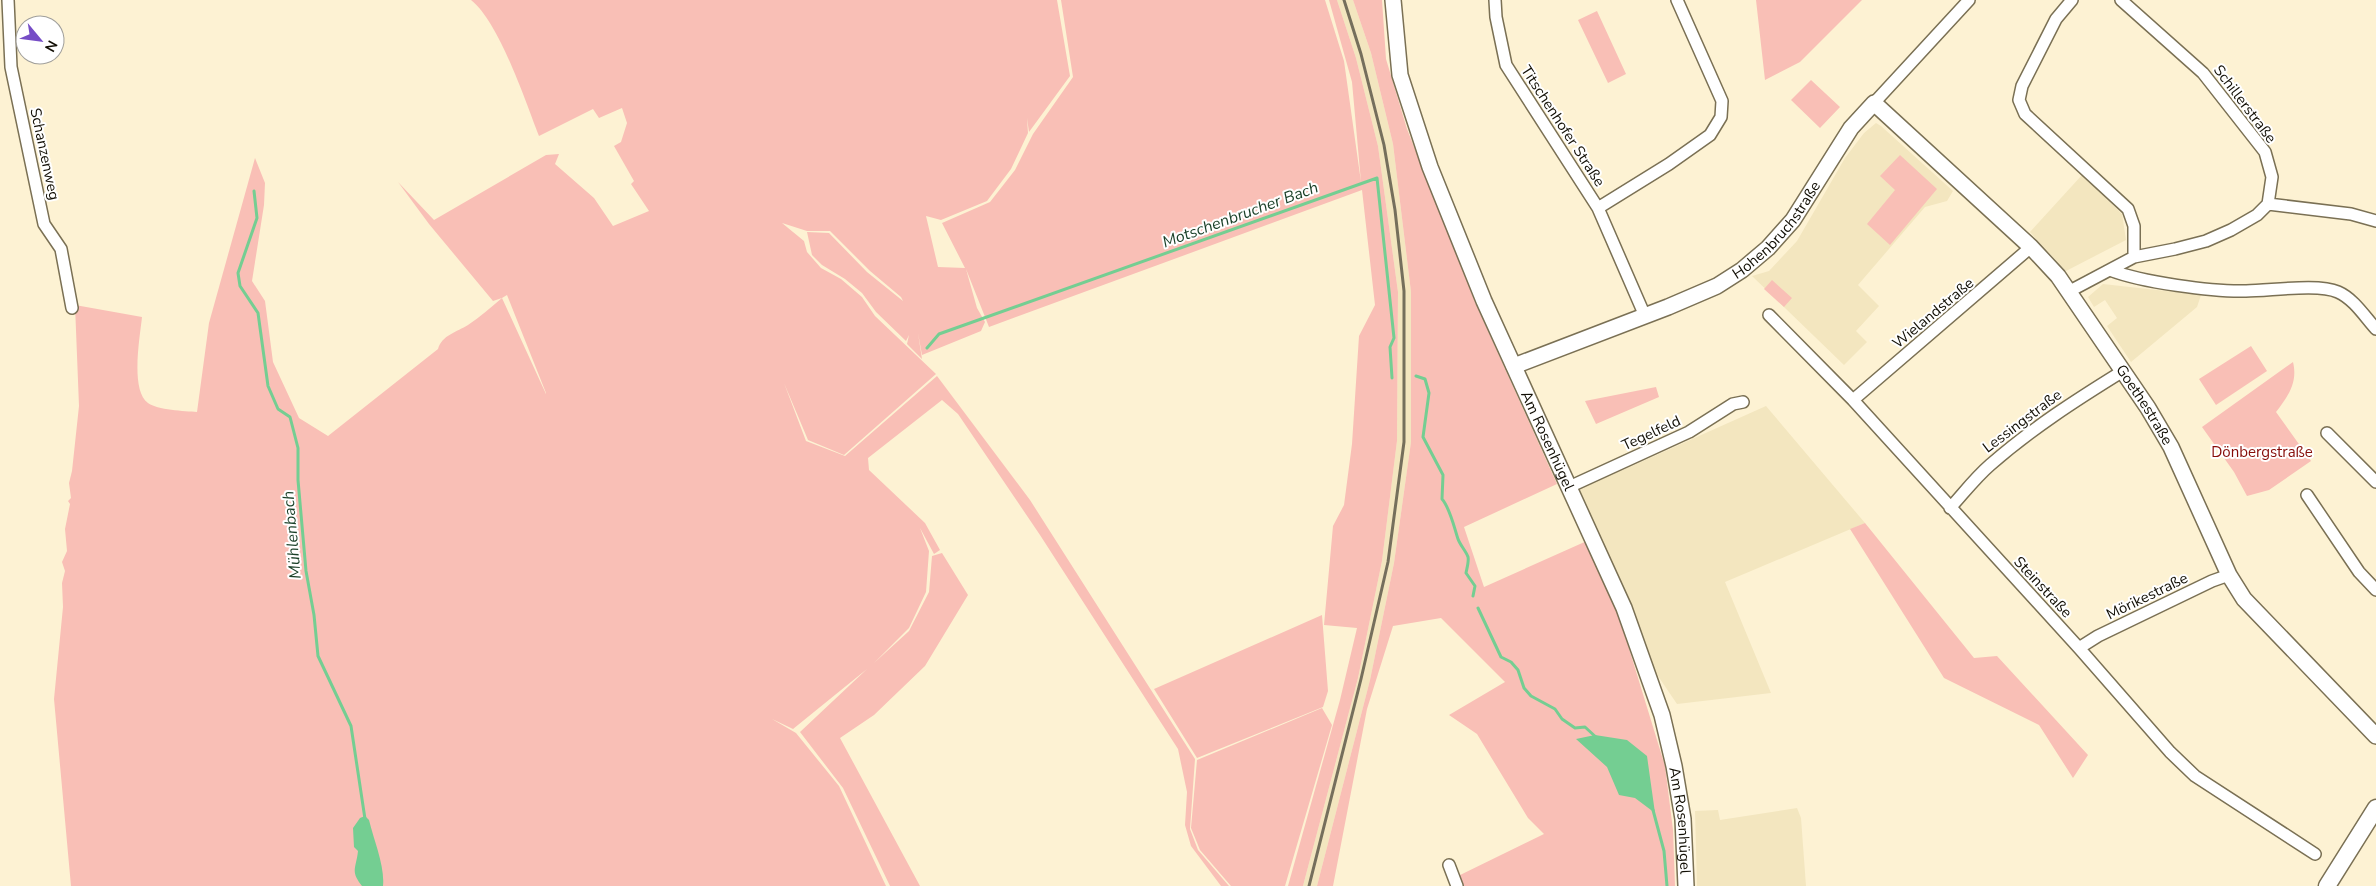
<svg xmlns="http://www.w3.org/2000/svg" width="2376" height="886" font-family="'Nunito Sans',sans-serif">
<rect width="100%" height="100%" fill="#fdf2d3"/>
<path fill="#f3e6bf" d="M1337 0H1353L1371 53 1393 144 1411 292V442L1394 563 1370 680 1317 886H1303L1358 678 1382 561 1397 441 1398 292 1378 146 1356 58Z
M1876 123 1881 126 1953 191 1947 201 1925 207 1858 285 1879 306 1856 331 1867 342 1844 365 1752 276 1769 271 1797 241 1845 158 1864 133Z
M2082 175 2122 214 2126 240 2066 271 2030 232Z
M2103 284 2193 294 2201 295 2197 307 2131 362 2107 326 2117 318 2105 300 2094 307 2088 297Z
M1766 406 1865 523 1725 582 1771 693 1677 704 1641 651 1573 489 1623 470Z
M1797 808 1801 818 1806 886H1697L1695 811 1718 810 1720 820Z"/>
<path fill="#f9bfb6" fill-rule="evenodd" d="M471 0H1057L1070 76 1029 132 1027 118 1028 133 1011 169 987 201 941 220 926 216 938 267 965 268 942 223 990 202 1015 170 1033 134 1073 77 1061 0H1325L1344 61 1361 182 1352 82 1329 0H1337L1356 58 1378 146 1398 292 1397 441 1382 561 1358 678 1303 886H1288L1340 700 1357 628 1324 625 1333 526 1344 505 1352 444 1359 336 1375 305 1362 190 989 327 966 269 977 308 985 322 981 331 922 355 918 333 922 359 907 344 909 335 906 341 876 312 862 293 845 279 822 265 812 255 807 232 829 233 867 272 903 301 901 297 870 271 830 231H807L782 223 804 241 807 252 821 268 841 279 862 297 875 316 936 374 844 455 808 440 784 383 806 441 845 456 937 376 1030 500 1195 759 1190 829 1198 850 1229 886H1221L1191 846 1185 825 1187 792 1178 749 1040 535 958 414 942 400 868 458 869 470 925 523 940 550 934 554 920 528 929 551 926 592 909 628 874 663 909 631 929 592 932 556 942 553 968 595 925 666 874 715 840 738 920 886H890L843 788 800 732 867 669 793 729 772 719 796 733 839 786 886 886H71L54 699 63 607 62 583 65 571 62 562 67 551 65 529 70 504 68 501 71 498 69 483 72 471 79 406 75 305 142 317C140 337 130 390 148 403 157 410 185 411 197 412L209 323 255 158 265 183 264 205 252 281 265 301 273 362 299 418 328 436 438 349C442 335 457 332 468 325 480 317 491 307 502 298L493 301 429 224 398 182 434 220 546 155 559 154 555 164 594 198 613 226 649 211 631 184 634 181 614 146 621 142 627 123 622 108 599 118 593 109 539 136C525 100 499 22 471 0ZM507 295 546 393V394L502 298Z
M1353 0H1382L1386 59 1407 129 1475 302 1557 484 1464 527 1484 587 1589 540 1598 557 1627 642 1665 766 1673 830 1675 886H1458L1456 877 1544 834 1528 818 1477 734 1449 715 1505 682 1441 618 1393 626 1367 709 1333 886H1317L1370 680 1394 563 1411 442V292L1393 144 1371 53Z
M1756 0H1862L1800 62 1765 80Z
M1597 11 1626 74 1608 83 1578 20Z
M1811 80 1840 107 1820 128 1791 100Z
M1900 155 1937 189 1890 245 1867 224 1895 190 1880 176Z
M1772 280 1792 298 1784 307 1764 289Z
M2251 346 2267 371 2216 405 2199 379Z
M2293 362C2298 383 2288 396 2276 412L2311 461 2269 490 2247 496 2234 472 2202 427Z
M1656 387 1659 397 1596 424 1585 401Z
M1865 523 1974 658 1997 656 2088 755 2073 778 2039 725 1944 678 1850 529Z
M1322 615 1328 691 1323 707 1197 758 1154 689Z
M1322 708 1332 725 1285 886H1231L1200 850 1191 828 1197 760Z"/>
<path fill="#74ce92" d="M1595 735 1627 740 1647 756 1655 813 1635 798 1619 795 1607 767 1576 739Z
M365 816 369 820C374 841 385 866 383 886H362C350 871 356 869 358 851L354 847 353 828 360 818Z"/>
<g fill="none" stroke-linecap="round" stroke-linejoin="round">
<path stroke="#74ce92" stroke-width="3" d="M254 191 257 218 238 273 240 286 258 313 268 386 278 409 290 417 298 448V480L306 571 314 615 318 656 351 726 365 819
M927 348 939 334 1377 178 1394 338 1390 347 1392 378
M1416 376 1425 379 1429 393 1423 437 1443 475 1442 499C1450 508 1454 527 1458 539 1460 545 1466 551 1468 557 1469 561 1467 568 1466 573L1475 586 1473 596
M1478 608 1501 657 1511 662 1518 670 1524 688 1531 696 1555 709 1562 719 1575 728 1585 727 1598 739
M1653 810 1664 851 1667 886"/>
<defs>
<path id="minor" d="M8 0 11 67 44 224 61 249 72 308
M1495 0 1496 17 1506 65 1598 208 1645 316
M2072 0 2056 19 2022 86 2019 100 2025 114 2128 209 2134 226V257
M1874 103 1969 0
M2268 204 2351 214 2376 221
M1598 208 1669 164 1710 135 1721 117 1722 101 1677 0
M2110 270C2141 282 2212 292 2246 291 2270 291 2318 283 2338 292 2354 299 2365 317 2376 329
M2068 292 2134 257 2175 249 2206 241 2231 230 2257 215 2268 204 2272 177 2265 152 2203 73 2121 0
M1769 315 1853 400 2079 648 2170 752 2195 776 2315 854
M1853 400 2031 247
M2327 433 2376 482
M1569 487 1689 432 1733 404 1743 402
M2307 495 2359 572 2376 590
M1950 508C1963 494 1975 478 1990 465 2031 429 2076 400 2123 371
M2079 648 2098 636 2212 581 2229 575
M1449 865 1457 886"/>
<g id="tertiary">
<path id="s1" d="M1393 0 1400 75 1430 167 1484 301 1624 608 1662 715 1674 766 1683 819 1686 886"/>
<path id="s2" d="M1514 366 1668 307 1717 286 1742 270 1768 248 1793 220 1851 128 1874 103 2031 247 2058 276 2148 408 2171 447 2229 575 2244 599 2376 736"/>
</g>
<path id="secondary" d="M2327 886 2376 808"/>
</defs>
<use href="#minor" stroke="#7a7054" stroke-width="14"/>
<use href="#tertiary" stroke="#7a7054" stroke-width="18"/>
<use href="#secondary" stroke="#7a7054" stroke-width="19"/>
<use href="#minor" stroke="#fff" stroke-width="11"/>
<use href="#tertiary" stroke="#fff" stroke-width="15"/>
<use href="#secondary" stroke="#fff" stroke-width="16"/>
<path stroke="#756f5c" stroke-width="3" d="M1309 886 1361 679 1388 562 1404 442V291L1395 210 1384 145 1361 54 1344 0"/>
</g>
<g text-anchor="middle" stroke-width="4" stroke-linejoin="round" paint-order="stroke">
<g font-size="15" fill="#110e04" stroke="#fff">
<text transform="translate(2245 104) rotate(53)" y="5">Schillerstraße</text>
<text transform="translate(1563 126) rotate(57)" y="5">Titschenhofer Straße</text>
<text transform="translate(45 154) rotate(78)" y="5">Schanzenweg</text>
<text dy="5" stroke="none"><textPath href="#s2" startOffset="301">Hohenbruchstraße</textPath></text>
<text transform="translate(1933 313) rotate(-40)" y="5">Wielandstraße</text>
<text dy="5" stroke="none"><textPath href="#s2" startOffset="870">Goethestraße</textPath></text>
<text transform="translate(2022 421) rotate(-37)" y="5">Lessingstraße</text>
<text transform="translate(1651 433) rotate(-25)" y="5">Tegelfeld</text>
<text dy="5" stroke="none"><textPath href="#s1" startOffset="470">Am Rosenhügel</textPath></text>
<text transform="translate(2043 587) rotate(47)" y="5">Steinstraße</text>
<text transform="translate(2147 596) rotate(-26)" y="5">Mörikestraße</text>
<text dy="5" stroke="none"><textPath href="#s1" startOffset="875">Am Rosenhügel</textPath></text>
</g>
<g font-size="15" fill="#860d09" stroke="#fff">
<text x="2262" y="457">Dönbergstraße</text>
</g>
<g font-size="16" font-style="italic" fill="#193f27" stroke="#fff">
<text transform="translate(1240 214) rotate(-20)" y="6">Motschenbrucher Bach</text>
<text transform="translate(291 535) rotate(-95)" y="6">Mühlenbach</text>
</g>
</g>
<g transform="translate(40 40) rotate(119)"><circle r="24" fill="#ffffff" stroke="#a09f9b"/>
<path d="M0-4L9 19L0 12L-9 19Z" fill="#764dc6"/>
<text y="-8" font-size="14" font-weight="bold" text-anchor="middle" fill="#110e04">N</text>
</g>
</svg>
